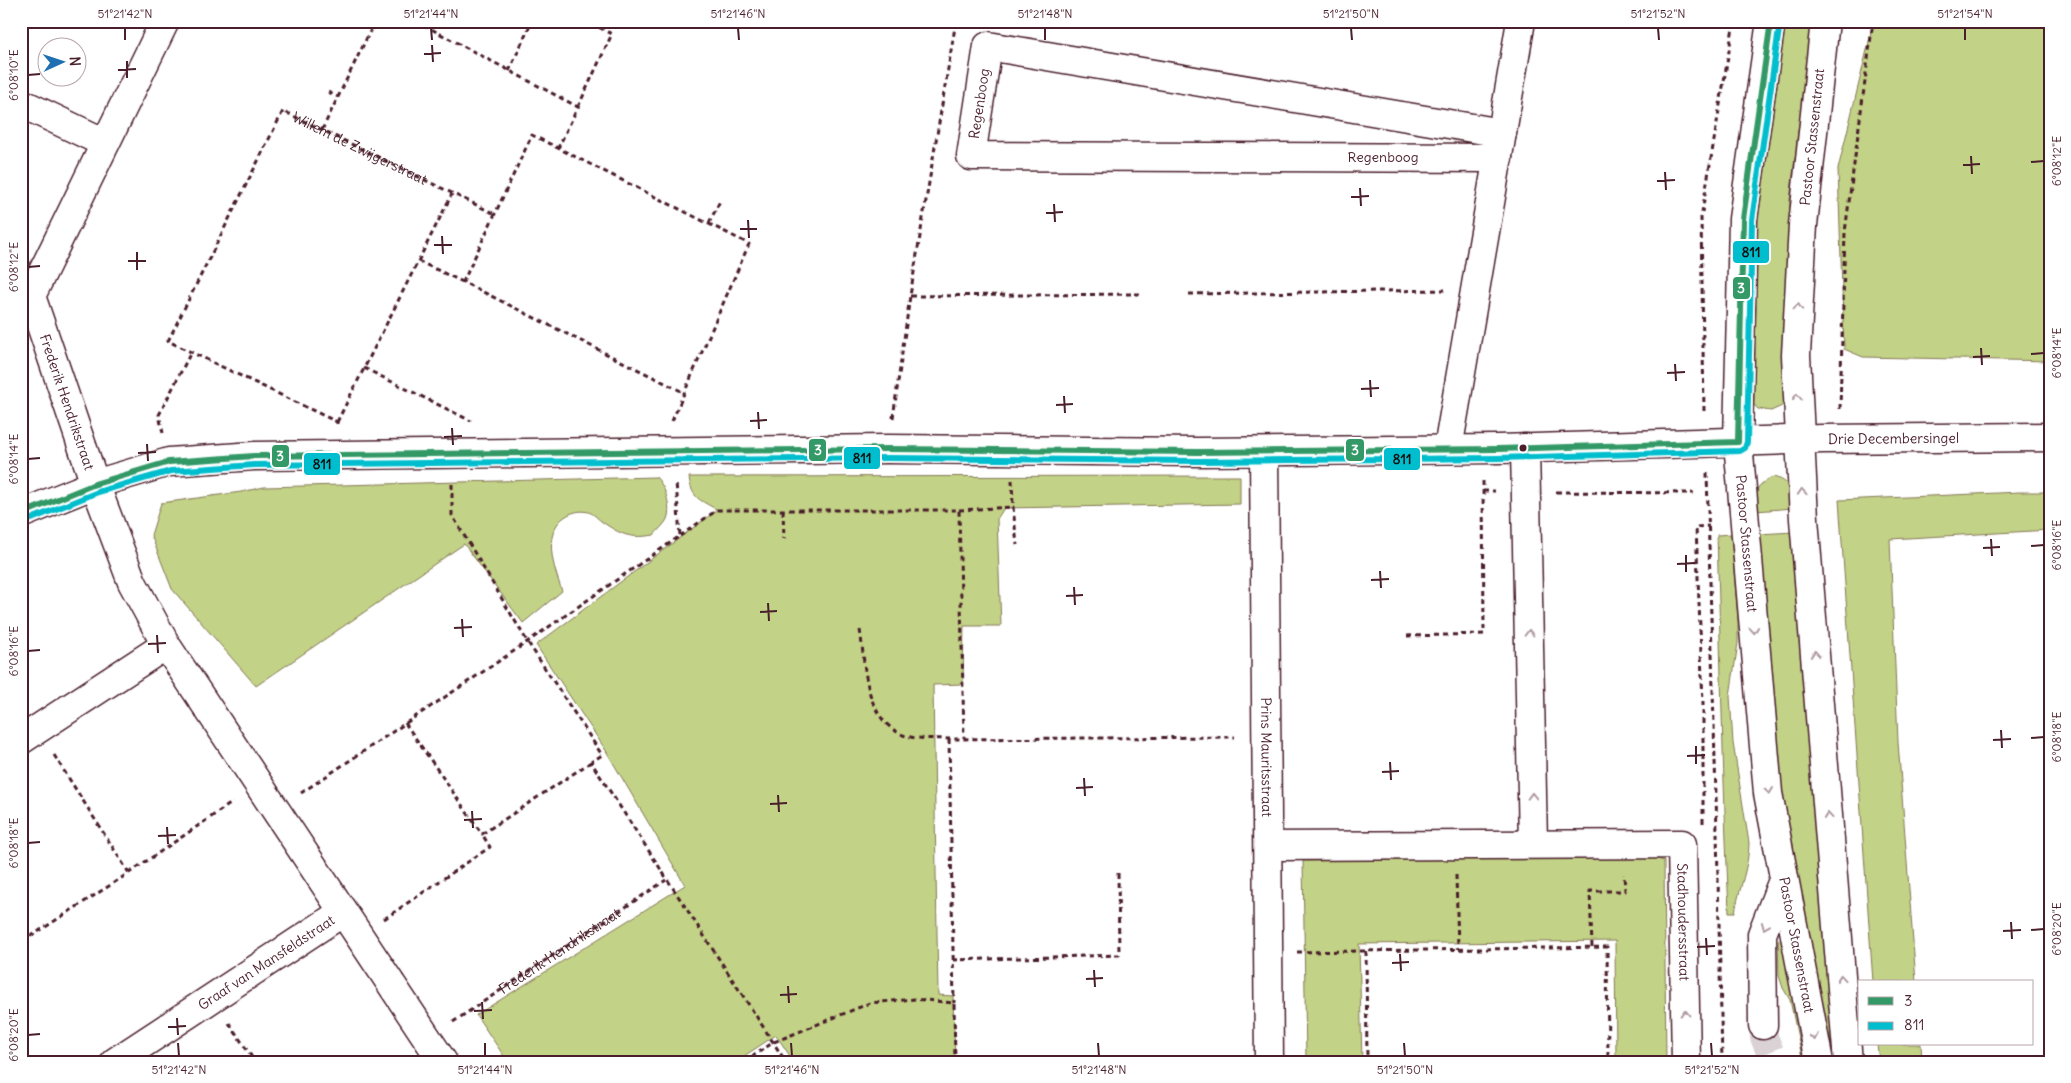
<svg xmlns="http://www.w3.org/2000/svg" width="2071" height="1083" font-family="Delius,sans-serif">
<rect width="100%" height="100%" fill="#fff"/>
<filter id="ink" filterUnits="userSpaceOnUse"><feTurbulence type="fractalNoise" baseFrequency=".02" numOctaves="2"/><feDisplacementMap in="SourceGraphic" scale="10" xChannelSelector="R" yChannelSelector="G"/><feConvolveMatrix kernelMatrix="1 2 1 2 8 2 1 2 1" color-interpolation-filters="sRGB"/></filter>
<g filter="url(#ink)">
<path fill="#c2d286" stroke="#867858" d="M1785 21H1816L1798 131 1790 201 1786 345 1788 396 1782 406 1771 411 1758 409 1753 404 1749 392 1753 223 1773 75Z
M1874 21H2050V361L1863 357 1844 349 1838 169Z
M1240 476V504L1004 508 997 519 1001 626H964L963 684 933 685 938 995 953 996 955 1062H794L776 1035 735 1062H508L476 1015 685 885 605 749 536 645 717 510C700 499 692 500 689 477Z
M656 477C665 486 672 507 667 519 665 524 658 530 654 535 630 539 621 535 601 521 597 518 593 513 588 512 580 510 573 512 566 516 541 532 554 568 562 591L523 623 464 544 256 686 172 589 151 535 161 503 241 492 264 487Z
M1773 477C1792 481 1790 491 1794 508L1756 511C1755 493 1754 485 1773 477Z
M2020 492H2050V530L1890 539 1898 742 1916 982H1873L1839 500Z
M1794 532 1837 1050 1833 1051 1828 1046 1776 774 1758 534Z
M1731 534 1738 620V643L1730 696 1733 743 1749 843C1749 866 1739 889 1735 912H1729C1723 786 1721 660 1717 535Z
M1645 855 1664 861 1666 1062H1616L1615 941 1359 944 1362 1062H1306L1303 861Z
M1782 938 1784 939 1804 1058 1802 1057 1790 1000 1783 988 1779 976 1778 940Z
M1877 1044H1921L1922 1062H1879Z"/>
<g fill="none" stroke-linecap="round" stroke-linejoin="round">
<path stroke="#dbd2d5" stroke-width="28" stroke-dasharray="28 14" stroke-linecap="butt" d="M1763 1025 1764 1037 1774 1062"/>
<defs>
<g id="minor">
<path id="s3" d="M165 21 31 296 95 484 132 582 166 645 443 1062"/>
<path id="s4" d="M1771 21 1743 219 1738 442 1768 793 1819 1062"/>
<path d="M1825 21 1803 225 1796 355 1804 519 1848 1062"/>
<path d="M21 103 105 143"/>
<path id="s5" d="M1498 158 971 156 988 46 1502 133"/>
<path d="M1525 448 1533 844"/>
<path d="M1448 449 1521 21"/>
<path id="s6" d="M1264 452 1269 1062"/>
<path id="s7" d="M21 514 95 484 169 462 254 456 888 449 1198 452 1498 449 1823 439 2050 437"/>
<path d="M21 740 166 645"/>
<path id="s8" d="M1268 846 1682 844 1686 1062"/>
<path d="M1763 1025 1762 934 1783 880"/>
<path id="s9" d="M115 1062 343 912"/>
</g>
</defs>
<use href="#minor" stroke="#4a1f2b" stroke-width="31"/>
<g stroke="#4a1f2b" stroke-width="3" stroke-dasharray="5 4" stroke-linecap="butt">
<path d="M416 21 578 107 558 148"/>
<path d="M509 71 532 21"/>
<path d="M328 92 338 97"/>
<path d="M578 107 612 34 587 21"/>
<path d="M322 130 375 21"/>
<path d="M709 223 720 201"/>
<path d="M418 261 463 282"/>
<path d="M1189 294 1445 290"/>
<path d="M910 296 1140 294"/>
<path d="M364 368 471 421"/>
<path d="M1840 409 1845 232 1873 21"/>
<path d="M1704 411 1701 218 1734 21"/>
<path d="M893 418 910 296 956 21"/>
<path d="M672 421 749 244 532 135 463 282 685 393"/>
<path d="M337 422 452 194"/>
<path id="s1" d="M337 424V422L168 341 283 111 495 214"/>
<path d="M163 433 159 415 191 352"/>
<path d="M1707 473 1717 832 1722 1062"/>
<path d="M1012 480 1013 507"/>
<path d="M452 484V515L527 641 602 755 591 762 786 1062"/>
<path d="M1483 491H1495"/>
<path d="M1556 492 1694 493"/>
<path d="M783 510 784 539"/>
<path d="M959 510 1013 507 1017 545"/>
<path d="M680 536 717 510H959L964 738"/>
<path d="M860 630C866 667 863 717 903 735 916 740 936 738 949 739L1235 737"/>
<path d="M1407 636 1484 634 1483 479"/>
<path d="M405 723 482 834 591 762"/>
<path d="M949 739 954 1003"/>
<path d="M54 755 129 873"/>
<path d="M301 793 517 649 680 536 676 482"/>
<path d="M1703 823V703L1696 527 1709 526"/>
<path d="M1456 875 1458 949"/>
<path d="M384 919 490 847 482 834"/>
<path d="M21 933 33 935 129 873 233 802"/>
<path d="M1592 947 1590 891H1625L1624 874"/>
<path d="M1366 951 1367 1062"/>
<path d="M1297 952 1607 947 1608 1062"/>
<path d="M953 960 1119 955 1118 871"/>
<path id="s2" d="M453 1022 666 880"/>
<path d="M229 1023 255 1062"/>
<path d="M744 1062 774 1042 870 1003 915 999 954 1003 955 1062"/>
</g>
<use href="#minor" stroke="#fff" stroke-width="28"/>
<defs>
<path id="bus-1" d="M21 514 95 484 169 462 254 456 888 449 1198 452 1498 449 1738 442 1743 219 1771 21"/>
<path id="bus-2" d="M24 522 98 492 171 471 254 465 888 458 1198 461 1498 458 1740 451 1745 448 1747 442 1752 220 1780 22"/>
</defs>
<use href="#bus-1" stroke="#fff" stroke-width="10"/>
<use href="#bus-2" stroke="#fff" stroke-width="10"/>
<use href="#bus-1" stroke="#396" stroke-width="6"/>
<use href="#bus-2" stroke="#00becd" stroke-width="6"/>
</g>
<defs><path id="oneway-chevron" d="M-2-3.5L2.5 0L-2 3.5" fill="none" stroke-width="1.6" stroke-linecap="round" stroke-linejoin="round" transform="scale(1.25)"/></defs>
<g stroke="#ae9aa0">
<use href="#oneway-chevron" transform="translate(1798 307) rotate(-87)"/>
<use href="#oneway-chevron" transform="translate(1797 397) rotate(-92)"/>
<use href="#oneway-chevron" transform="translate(1802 492) rotate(-94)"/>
<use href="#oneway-chevron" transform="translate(1754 630) rotate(85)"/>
<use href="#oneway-chevron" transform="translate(1529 633) rotate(-91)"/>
<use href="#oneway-chevron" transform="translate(1815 654) rotate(-95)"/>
<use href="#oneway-chevron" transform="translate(1769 791) rotate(83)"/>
<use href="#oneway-chevron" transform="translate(1532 796) rotate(-91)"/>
<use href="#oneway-chevron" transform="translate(1828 816) rotate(-95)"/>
<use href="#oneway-chevron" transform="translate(1765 926) rotate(112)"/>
<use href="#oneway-chevron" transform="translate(1841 978) rotate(-95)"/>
<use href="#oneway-chevron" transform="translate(1685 1013) rotate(-91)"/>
<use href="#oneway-chevron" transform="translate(1814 1037) rotate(79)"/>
</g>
</g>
<path fill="none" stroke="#4a1f2b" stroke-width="2" d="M125 28V40M431 28 432 40M738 28 739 40M1045 28V40M1351 28 1352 40M1658 28 1659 40M1965 28V40M432 45 433 62M424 54 441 53M127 61V78M118 70 136 69M28 75 40 74M1971 156 1972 174M2031 162 2044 161M1963 165 1980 164M1665 172 1666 190M1657 181 1675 180M1360 188 1361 206M1351 197 1369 196M1054 204 1055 222M1046 213 1063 212M748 220 749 238M740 229H757M442 236 443 254M434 245H452M137 252V270M128 261H146M28 267 40 266M1981 348 1982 365M2031 354 2044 353M1973 357 1990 356M1675 364 1676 381M1667 373 1685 372M1370 380 1371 397M1361 389 1379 388M1064 396 1065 413M1056 405 1073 404M758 412 759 429M750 421 767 420M452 428 453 445M444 437 462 436M147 444 148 461M138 453 156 452M28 459 40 458M1991 539 1992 556M2031 546 2044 545M1983 548 2000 547M1686 555V572M1677 564 1695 563M1380 571 1381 588M1371 580 1389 579M1074 587 1075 605M1066 596 1083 595M768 603 769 621M760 612 777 611M462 619 463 637M454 628 472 627M157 635 158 653M148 644 166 643M28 651 40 650M2001 730 2002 748M2031 738 2044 737M1993 740 2011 739M1696 746V764M1687 756 1705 755M1390 762 1391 780M1382 772 1399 771M1084 778 1085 796M1076 788 1093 787M778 795 779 812M770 804 787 803M472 811 473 828M464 820 482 819M167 827 168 844M158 836 176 835M28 843 40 842M2011 922 2012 939M2031 930 2044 929M2003 931 2021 930M1706 938 1707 955M1697 947 1715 946M1400 954 1401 971M1392 963 1409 962M1094 970 1095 987M1086 979 1103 978M788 986 789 1003M780 995 797 994M482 1002 483 1019M474 1011 492 1010M177 1018 178 1035M168 1027 186 1026M28 1035 40 1034M178 1043 179 1056M485 1043V1056M791 1043 792 1056M1098 1043 1099 1056M1404 1043 1405 1056M1711 1043 1712 1056"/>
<circle fill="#4a1f2b" stroke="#fff" stroke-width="2" cx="1523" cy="448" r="4.5"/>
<g text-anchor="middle" stroke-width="4" stroke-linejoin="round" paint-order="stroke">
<g font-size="14" fill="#4a1f2b" stroke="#fff">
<text dy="5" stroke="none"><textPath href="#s5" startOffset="580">Regenboog</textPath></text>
<text transform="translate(1812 137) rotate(-84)" y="5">Pastoor Stassenstraat</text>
<text dy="5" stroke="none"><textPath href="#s1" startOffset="532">Willem de Zwijgerstraat</textPath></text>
<text x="1383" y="162">Regenboog</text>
<text dy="5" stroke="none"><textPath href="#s3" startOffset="418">Frederik Hendrikstraat</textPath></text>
<text dy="5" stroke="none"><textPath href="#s7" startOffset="1882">Drie Decembersingel</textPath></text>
<text dy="5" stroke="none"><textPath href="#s4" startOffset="525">Pastoor Stassenstraat</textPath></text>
<text dy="5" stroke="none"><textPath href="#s6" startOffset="305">Prins Mauritsstraat</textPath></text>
<text dy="5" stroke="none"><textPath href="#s8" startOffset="492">Stadhoudersstraat</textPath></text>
<text dy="5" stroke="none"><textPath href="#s4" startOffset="930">Pastoor Stassenstraat</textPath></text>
<text dy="5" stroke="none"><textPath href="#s2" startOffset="128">Frederik Hendrikstraat</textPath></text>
<text dy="5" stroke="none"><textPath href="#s9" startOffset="181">Graaf van Mansfeldstraat</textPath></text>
</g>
</g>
<g stroke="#fff" stroke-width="2">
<rect x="1732" y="240" width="38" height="24" rx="5" fill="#00becd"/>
<rect x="1732" y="276" width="19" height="24" rx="5" fill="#396"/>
<rect x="808" y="438" width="19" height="24" rx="5" fill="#396"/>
<rect x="1345" y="438" width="20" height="24" rx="5" fill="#396"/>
<rect x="271" y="444" width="19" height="24" rx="5" fill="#396"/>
<rect x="843" y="446" width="38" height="24" rx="5" fill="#00becd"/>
<rect x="1383" y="447" width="38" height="24" rx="5" fill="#00becd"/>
<rect x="303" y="452" width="38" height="24" rx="5" fill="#00becd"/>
</g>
<g font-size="14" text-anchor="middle" font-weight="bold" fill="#fff">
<text x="1741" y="293">3</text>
<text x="818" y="455">3</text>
<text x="1355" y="455">3</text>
<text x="280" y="461">3</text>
</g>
<g font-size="14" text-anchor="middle" font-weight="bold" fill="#111">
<text x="1751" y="257">811</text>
<text x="862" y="463">811</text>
<text x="1402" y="464">811</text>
<text x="322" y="469">811</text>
</g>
<rect width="2071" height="1083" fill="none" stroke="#fff" stroke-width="55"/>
<rect x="1858" y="980" width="175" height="65" fill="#ffffff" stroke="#b7a5aa"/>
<rect x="1868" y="997" width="25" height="8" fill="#339966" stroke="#b7a5aa"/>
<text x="1904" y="1006" font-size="15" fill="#4a1f2b">3</text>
<rect x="1868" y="1022" width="25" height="8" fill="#00becd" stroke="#b7a5aa"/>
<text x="1904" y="1030" font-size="15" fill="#4a1f2b">811</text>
<g transform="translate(62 62) rotate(87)"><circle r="24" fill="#ffffff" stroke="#b7a5aa"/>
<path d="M0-4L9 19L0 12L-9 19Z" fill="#1f6fb2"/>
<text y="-8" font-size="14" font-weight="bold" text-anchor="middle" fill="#4a1f2b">N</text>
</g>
<rect x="28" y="28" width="2016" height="1028" fill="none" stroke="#4a1f2b" stroke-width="2"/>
<g font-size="12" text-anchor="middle" fill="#4a1f2b">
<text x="125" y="18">51°21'42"N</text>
<text x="431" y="18">51°21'44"N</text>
<text x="738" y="18">51°21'46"N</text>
<text x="1045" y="18">51°21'48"N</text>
<text x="1351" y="18">51°21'50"N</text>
<text x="1658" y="18">51°21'52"N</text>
<text x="1965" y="18">51°21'54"N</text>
<text transform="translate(14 75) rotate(-90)" y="4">6°08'10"E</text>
<text transform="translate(2057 161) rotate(-90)" y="4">6°08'12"E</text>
<text transform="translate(14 267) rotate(-90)" y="4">6°08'12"E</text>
<text transform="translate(2057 353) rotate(-90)" y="4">6°08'14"E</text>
<text transform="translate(14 459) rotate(-90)" y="4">6°08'14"E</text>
<text transform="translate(2057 545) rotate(-90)" y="4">6°08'16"E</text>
<text transform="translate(14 651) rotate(-90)" y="4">6°08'16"E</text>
<text transform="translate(2057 737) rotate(-90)" y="4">6°08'18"E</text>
<text transform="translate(14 843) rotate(-90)" y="4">6°08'18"E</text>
<text transform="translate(2057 929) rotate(-90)" y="4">6°08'20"E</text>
<text transform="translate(14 1035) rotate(-90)" y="4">6°08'20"E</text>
<text x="179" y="1074">51°21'42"N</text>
<text x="485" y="1074">51°21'44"N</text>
<text x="792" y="1074">51°21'46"N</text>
<text x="1099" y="1074">51°21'48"N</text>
<text x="1405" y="1074">51°21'50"N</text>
<text x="1712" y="1074">51°21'52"N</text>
</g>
</svg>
